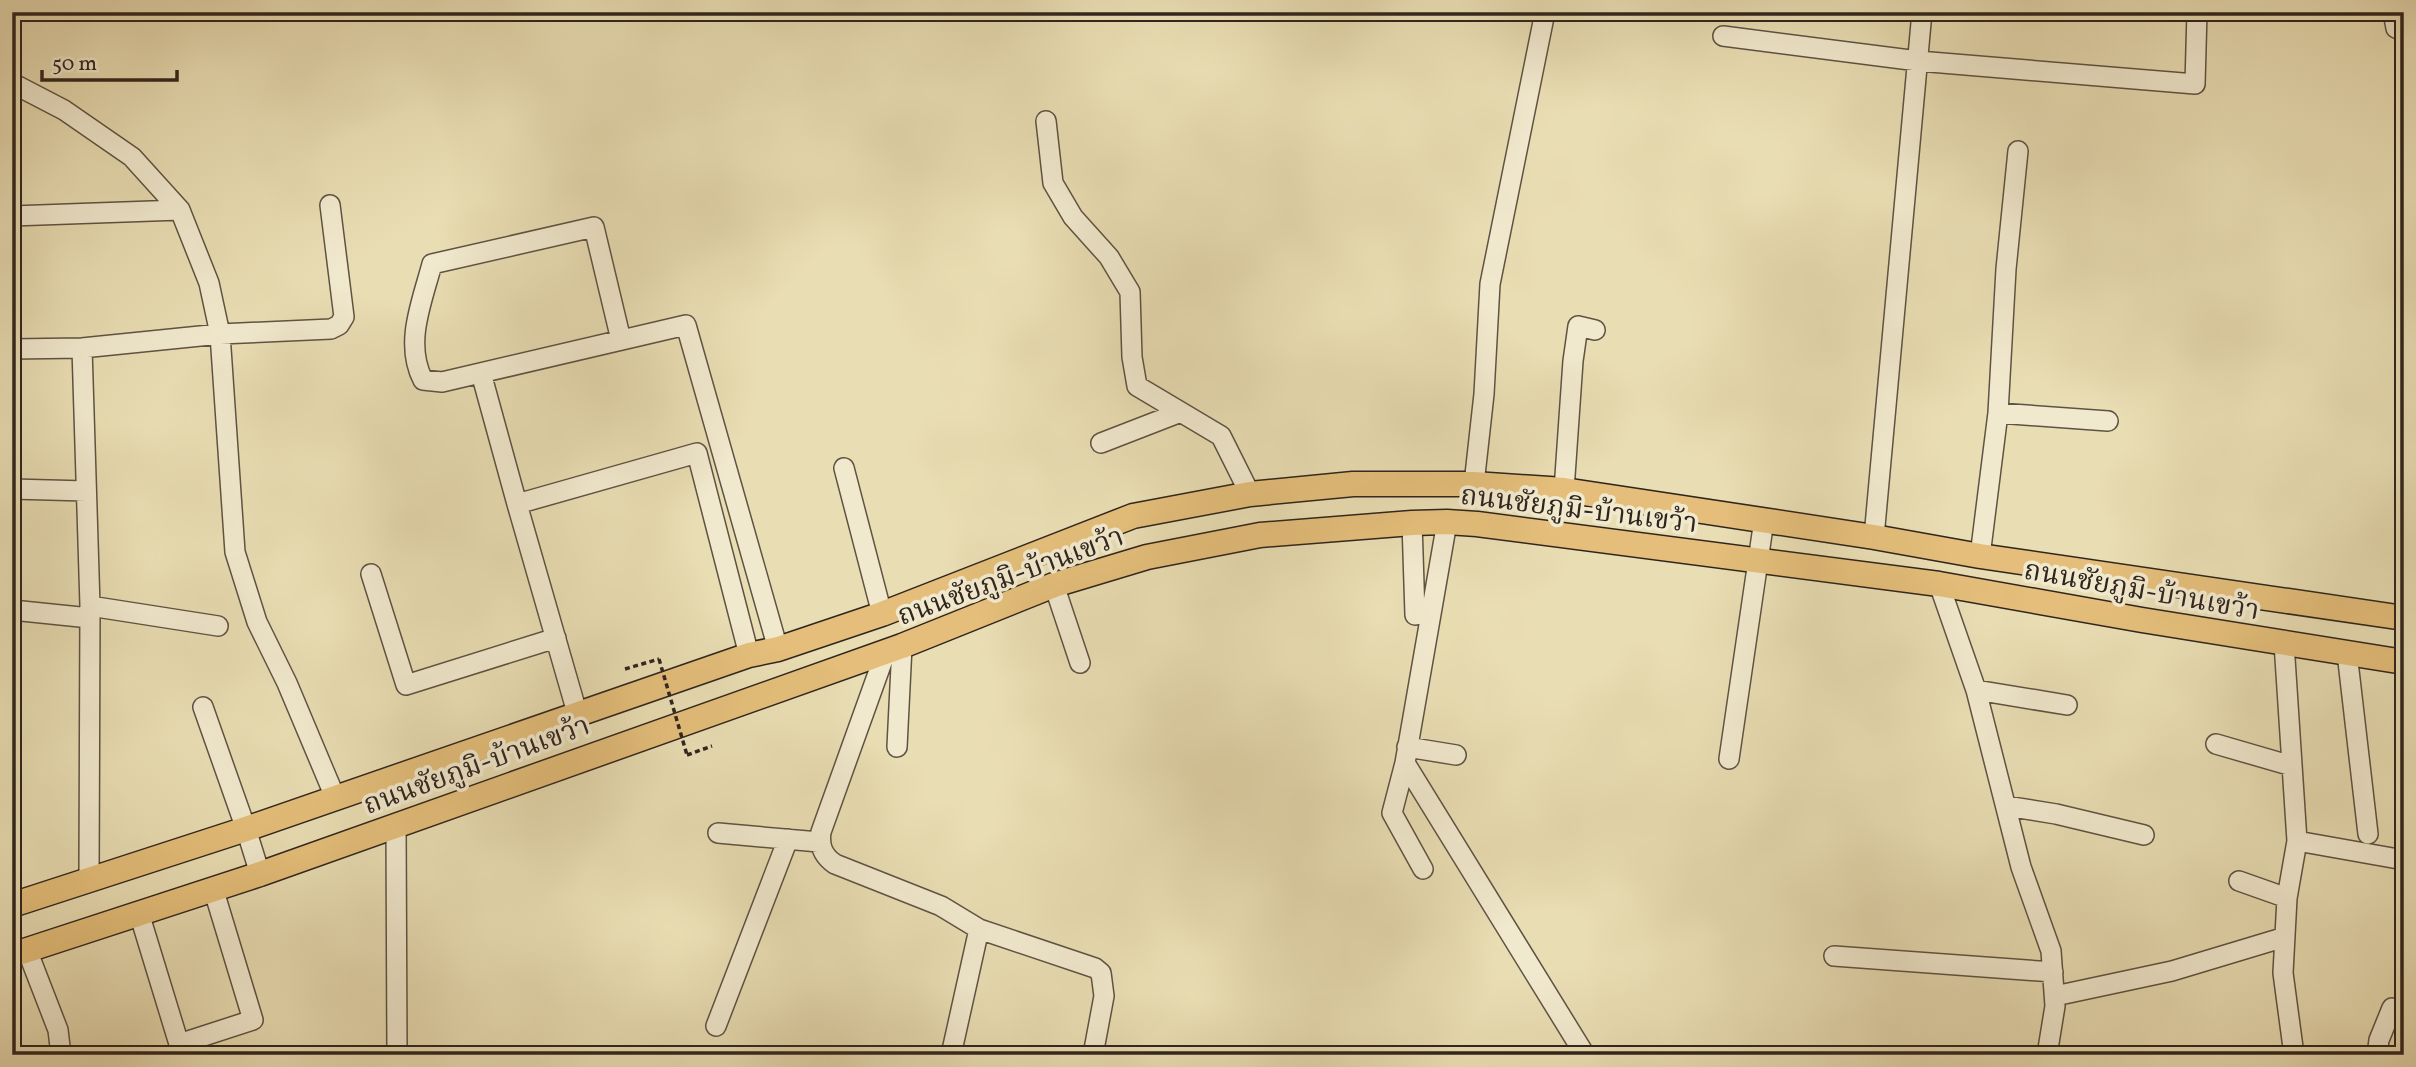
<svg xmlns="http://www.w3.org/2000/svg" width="2416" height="1067" font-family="Vollkorn,'Noto Serif Thai',serif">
<rect width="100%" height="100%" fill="#e9ddb3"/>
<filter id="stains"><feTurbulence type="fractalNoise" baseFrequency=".00286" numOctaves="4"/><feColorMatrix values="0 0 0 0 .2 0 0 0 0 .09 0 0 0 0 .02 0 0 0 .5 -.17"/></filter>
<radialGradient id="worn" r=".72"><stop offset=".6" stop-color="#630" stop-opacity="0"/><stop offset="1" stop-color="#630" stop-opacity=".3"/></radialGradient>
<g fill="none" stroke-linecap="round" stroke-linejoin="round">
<defs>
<path id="minor" d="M2393 12 2396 28 2404 32
M1723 36 1918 61 2195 84 2197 12
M12 83 64 110 132 157 180 210 209 283 220 334 235 552 257 622 287 683 335 797
M1046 121 1053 183 1073 217 1109 257 1130 292 1132 357 1137 386 1221 436 1250 494
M12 216 180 210
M621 340 594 227 432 264C422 302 404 343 423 380L442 382 686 325 778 649
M82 348 90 606 89 879
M12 349 82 348 220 334 331 329 339 325 344 317 330 205
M481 373 517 504
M1998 413 2108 421
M1101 443 1181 412
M844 468 882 614
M1474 484 1484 394 1490 284 1545 12
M12 489 86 491
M1564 490 1573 361 1578 326 1595 330
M1447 522 1405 763 1585 1055
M1412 523 1415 615
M1874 537 1922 12
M1980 556 1998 413 2006 269 2018 151
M371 574 406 685 556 638
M1939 584 1976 690 2021 867 2051 951 2055 1006 2047 1055
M1054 585 1080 663
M90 606 218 626
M12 610 90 618
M2284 643 2297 841 2287 898 2283 973 2294 1055
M886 651 821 832C819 846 823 856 835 864L941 906 979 929 1095 968 1101 973 1104 996 1093 1055
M2347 653 2368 834
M1976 690 2067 705
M203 707 246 829 260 874
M578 716 517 504 697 453 749 655
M2216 744 2292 766
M897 747 902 646
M1407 747 1456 755
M1729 759 1764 520
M1405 763 1392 813 1423 869
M2006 806 2056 814 2144 835
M396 824 397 1055
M718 833 819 842
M2297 841 2404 860
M2239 881 2287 898
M139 913 179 1044 253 1020 213 888
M27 950 58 1030 61 1055
M1834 956 2053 972
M2055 996 2172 971 2285 937
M716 1026 788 839
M951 1055 979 929
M2377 1055 2379 1040 2392 1008"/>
<path id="major" d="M12 905 246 829 749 655 778 649 882 614 1133 516 1250 494 1353 484H1474L1564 490 1874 537 1980 556 2404 618
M12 955 260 874 902 646 1054 585 1147 557 1260 535 1412 523 1447 522 1477 524 1939 584 2142 620 2404 662"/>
</defs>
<use href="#minor" stroke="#5e5343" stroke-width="22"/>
<use href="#major" stroke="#30251e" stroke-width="27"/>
<path stroke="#30251e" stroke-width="3.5" stroke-dasharray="5 3.5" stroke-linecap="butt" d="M625 669 659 659
M687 755 712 746"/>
<use href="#minor" stroke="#f1e9ce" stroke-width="19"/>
<use href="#major" stroke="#e4be7a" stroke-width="24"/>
<path stroke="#30251e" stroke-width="3.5" stroke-dasharray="5 3.5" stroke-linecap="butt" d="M659 659 687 755"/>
</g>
<g text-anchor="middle" stroke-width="7" stroke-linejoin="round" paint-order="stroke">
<g font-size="28" fill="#30251e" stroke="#f1e9ce">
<text transform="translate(1579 508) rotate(7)" y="10">ถนนชัยภูมิ-บ้านเขว้า</text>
<text transform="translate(1010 575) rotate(-20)" y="10">ถนนชัยภูมิ-บ้านเขว้า</text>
<text transform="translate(2142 589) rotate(10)" y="10">ถนนชัยภูมิ-บ้านเขว้า</text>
<text transform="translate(476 764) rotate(-20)" y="10">ถนนชัยภูมิ-บ้านเขว้า</text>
</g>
</g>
<rect width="2416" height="1067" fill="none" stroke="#e9ddb3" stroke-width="42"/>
<rect x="14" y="14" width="2388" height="1039" fill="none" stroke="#30251e" stroke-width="3.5"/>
<rect x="21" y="21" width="2374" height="1025" fill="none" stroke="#30251e" stroke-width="2"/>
<path d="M42 70v10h135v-10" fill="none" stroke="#30251e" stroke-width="3.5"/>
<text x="52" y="70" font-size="21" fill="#30251e" stroke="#f1e9ce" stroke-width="5" paint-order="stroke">50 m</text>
<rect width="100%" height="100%" filter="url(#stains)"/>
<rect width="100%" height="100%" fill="url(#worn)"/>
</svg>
